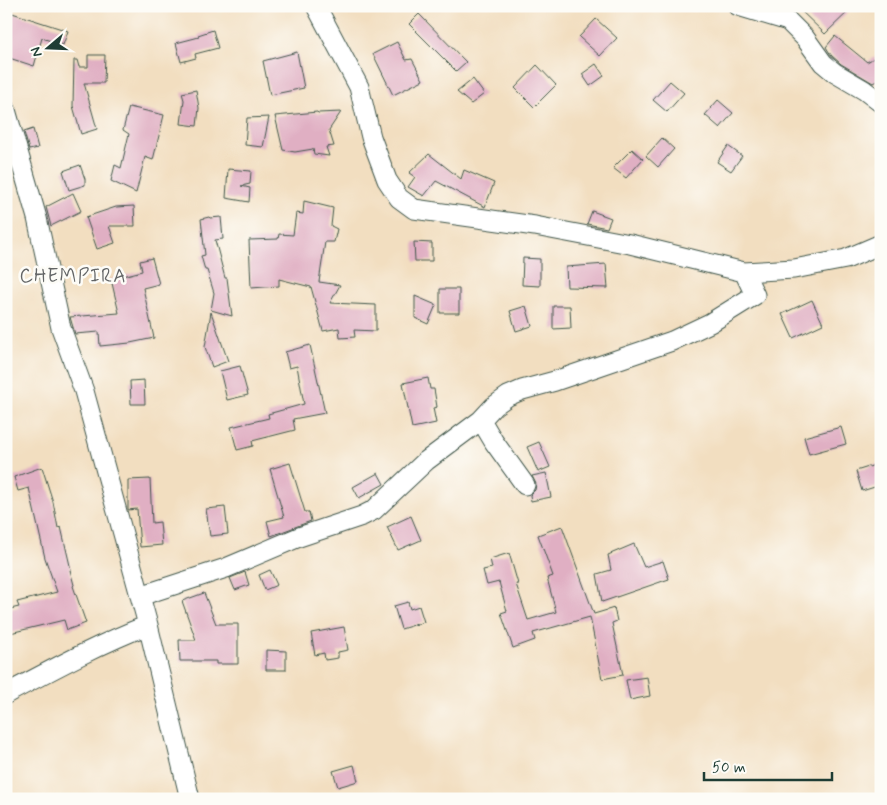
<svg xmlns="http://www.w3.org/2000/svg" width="887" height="805" font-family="Mynerve,sans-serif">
<rect width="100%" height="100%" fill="#fdfcf7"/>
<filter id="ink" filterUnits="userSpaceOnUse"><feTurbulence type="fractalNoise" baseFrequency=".02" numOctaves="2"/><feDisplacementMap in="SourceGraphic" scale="10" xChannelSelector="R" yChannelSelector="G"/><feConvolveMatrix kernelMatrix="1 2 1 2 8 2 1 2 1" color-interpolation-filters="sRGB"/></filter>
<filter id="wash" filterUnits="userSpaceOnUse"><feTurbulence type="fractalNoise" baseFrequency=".0096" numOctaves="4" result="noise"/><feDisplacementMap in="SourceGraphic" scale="20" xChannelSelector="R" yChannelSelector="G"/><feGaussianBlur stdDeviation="1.12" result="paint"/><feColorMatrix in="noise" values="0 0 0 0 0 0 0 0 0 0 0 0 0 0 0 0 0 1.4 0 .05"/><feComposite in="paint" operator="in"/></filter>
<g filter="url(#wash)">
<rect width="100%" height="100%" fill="#f2dec0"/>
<g id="blocks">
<path fill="#e0afc3" d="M796 6H854L825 34Z
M6 11 68 31 63 45 42 38 34 66 6 57Z
M419 14 466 62 456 71 409 24Z
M596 19 617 38 600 56 579 37Z
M213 30 218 48 195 54 196 58 181 62 176 43 199 37 198 35Z
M835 36 867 62 881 54V78L873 83 841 64 831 55 826 47Z
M397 42 406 60 412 59 423 80 393 95 373 54Z
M297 52 304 88 270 95 263 61Z
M88 55H105L104 83H84L97 129 81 134 73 106 74 60H77L79 67H88Z
M596 64 604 76 590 86 582 74Z
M537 65 556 85 534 107 515 88Z
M473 79 484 94 471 104 457 92Z
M670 81 684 93 667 112 653 100Z
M196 90 199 108 197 126 181 124 184 100 182 93Z
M718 100 733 113 720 128 705 115Z
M129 107 164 115 153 160 145 157 136 193 111 181 115 165 121 168 129 134 123 130Z
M317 112 318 113 341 112 329 130 334 146 326 147 329 156 314 154 313 149 295 152 283 150 275 116Z
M269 117 263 147 245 145 247 118Z
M33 129 38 148 29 150 24 132Z
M662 138 674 149 658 167 646 156Z
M728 146 742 156 731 171 717 162Z
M632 149 643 159 626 178 613 168Z
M429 154 461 179 464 170 494 183 485 207 436 181 424 196 408 187 415 177 409 173Z
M80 165 85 179V185L69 190 63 171Z
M228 169 251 171 250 184 241 186 250 188 249 202 226 198Z
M73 193 81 211 51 226 46 207Z
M304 201 333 208 331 226 337 229 334 242H325L319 282 340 285 330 303 376 305V331L354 330 355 337 340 338 339 328 323 331 311 287 279 279V286L251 288 249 240 278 239 279 234 293 235 296 213 303 214Z
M134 206 135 226H109L115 243 97 249 86 217 116 207Z
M592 211 611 218 607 228 587 224Z
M209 217 210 218 221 217 223 239 215 240 225 278H227L232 316 211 310 214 293 207 270H205L201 256 205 255 201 219Z
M414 242 432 243V261H415Z
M152 258 159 284 143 288 154 338 130 343 100 346 99 332 75 334 70 317 119 313 111 279 142 271 140 261Z
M523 258 540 259V286L522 285Z
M606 264 608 288 567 287 566 267Z
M440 289H459V313H440Z
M415 296 436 305 428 324 415 318Z
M812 300 823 324 793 338 782 314Z
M526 306 532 326 516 331 510 311Z
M553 306H570L571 328 553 329Z
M211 312 228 361 212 367 205 347Z
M310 345 325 413 293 419 295 430 252 441 253 446 237 450 231 427 269 418 268 414 304 404 297 366 289 368 285 352Z
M240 366 248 395 227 400 220 371Z
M428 378 430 389H434L437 407 433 408 436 423 412 428 403 383Z
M144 380 145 404H131L130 381Z
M841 427 846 444 809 454 804 437Z
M539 442 550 467 538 472 527 447Z
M290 463 305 512H309L311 521 271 536 267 521 284 517 270 469Z
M878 464 881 473V485L862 491 856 471Z
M42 467 53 502 58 528 61 527 71 570H70L74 585 73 586 86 623 67 630 64 620 6 634V610L19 607 17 602 57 592 45 558 29 488 18 491 14 477Z
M378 473 384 484 359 498 353 487Z
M546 473 551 497 531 501 530 495 535 490 536 484 532 476Z
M150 479 152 523 160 522 162 545 140 547 137 509 128 510V480Z
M225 507 228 534 210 536 206 509Z
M411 516 421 540 398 550 387 527Z
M562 526 594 614 614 608 617 621 612 623 623 675 602 679 590 617 533 633 535 640 513 648 501 613 507 611 499 582 487 585 483 570 492 568 490 559 509 553 518 584H516L528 620 556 612 547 578 553 576 538 535Z
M634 544 644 567 663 561 669 579 602 602 597 574 611 570 608 555Z
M270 570 277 585 265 590 259 575Z
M245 572 249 585 235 590 230 578Z
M204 593 216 624H238V664H216V661H180L179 640H196L182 601Z
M408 602 410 609 419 606 424 622 401 629 394 606Z
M344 627 348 650 338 652V658L325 660 324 653 315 655 311 633Z
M266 650 286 651V670H266Z
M647 677 650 696 630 700 626 680Z
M354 765 358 781 338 787 333 771Z"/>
</g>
</g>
<g filter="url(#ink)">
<use href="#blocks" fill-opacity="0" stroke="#3f5549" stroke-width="1"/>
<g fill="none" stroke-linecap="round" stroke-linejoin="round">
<defs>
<path id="minor" d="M316 6 359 87 371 137 387 180 399 198 414 209 535 226 630 244 744 272 794 269 846 259 881 244
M738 6 788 21 805 38 823 63 835 73 864 90 881 103
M6 110 37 218 61 328 84 391 148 625 190 799
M481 420 494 442 525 485
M140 596 226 568 299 537 362 516 374 510 426 461 481 420 494 406 508 396 522 390 555 381 672 341 710 323 755 295 744 272
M6 694C53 669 99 644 148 625"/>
</defs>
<use href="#minor" stroke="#3f5549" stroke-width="21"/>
<use href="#minor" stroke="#fff" stroke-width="19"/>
</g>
</g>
<g text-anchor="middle" stroke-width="5" stroke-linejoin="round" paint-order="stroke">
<g font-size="19" letter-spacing="1" fill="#636566" stroke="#fdfcf7">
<text x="73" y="282">CHEMPIRA</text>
</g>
</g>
<rect width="887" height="805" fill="none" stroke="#fdfcf7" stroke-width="25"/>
<g transform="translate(48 48) rotate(251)" stroke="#fdfcf7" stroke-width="4" paint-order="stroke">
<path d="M0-4L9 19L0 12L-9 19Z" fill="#1f3d34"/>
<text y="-8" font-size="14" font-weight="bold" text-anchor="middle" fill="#1f3d34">N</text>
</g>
<path d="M704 772v8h128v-8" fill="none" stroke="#1f3d34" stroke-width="2.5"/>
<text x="712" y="772" font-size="15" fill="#1f3d34" stroke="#fdfcf7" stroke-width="4" paint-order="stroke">50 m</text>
</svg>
